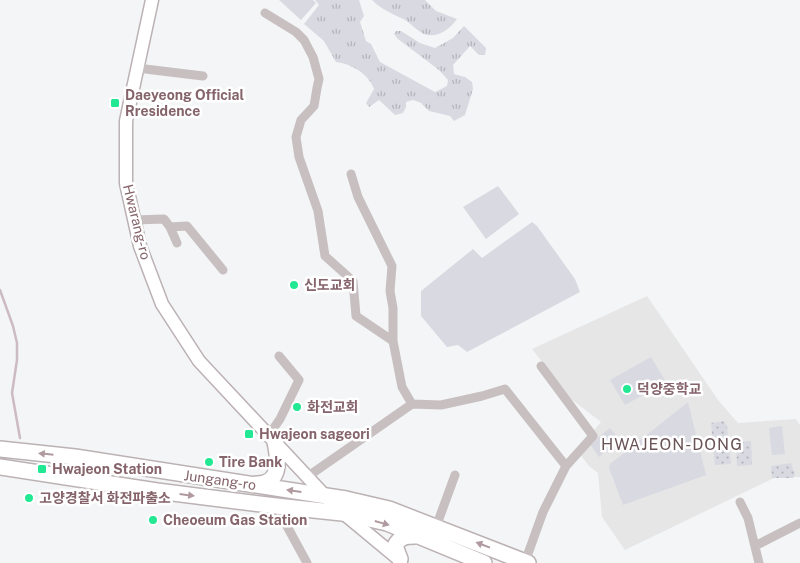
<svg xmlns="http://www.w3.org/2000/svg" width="800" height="563" font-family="'Public Sans','Noto Sans KR',sans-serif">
<defs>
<pattern id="grass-tufts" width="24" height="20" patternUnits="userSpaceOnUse" patternTransform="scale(1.25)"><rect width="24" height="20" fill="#d9d9e2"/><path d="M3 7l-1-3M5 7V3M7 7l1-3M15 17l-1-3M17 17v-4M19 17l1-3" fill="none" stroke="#b6b4bb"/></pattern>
<pattern id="park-dots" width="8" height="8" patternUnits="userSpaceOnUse" patternTransform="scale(1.25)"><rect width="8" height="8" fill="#d9d9e2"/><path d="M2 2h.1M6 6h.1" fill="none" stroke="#b6b4bb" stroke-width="1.8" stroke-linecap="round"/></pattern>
</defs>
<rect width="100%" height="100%" fill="#f3f5f6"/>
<path fill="#e6e6e7" d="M647 296 718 400 738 423 796 419 800 425V477H776L625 550 602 517 598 473 589 466 579 453 584 442 601 422 571 399 532 349Z"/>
<path fill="url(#grass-tufts)" d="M315 0H359L364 16 360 22 366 41 371 44 380 62 435 92 447 86 448 80 439 70 398 39 394 34 396 31H401L420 43 435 48 453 38 464 26 486 48 485 55H479L470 46 453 65 454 74 465 77 472 82 473 89 465 115 454 121 450 116 429 111 421 103 413 100 406 102V107L403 113 395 115 379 100 369 107 366 103 374 89C368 73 351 64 336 62L324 41 304 24 319 5Z
M372 0H425L436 11 457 19C450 29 437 39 424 34 417 31 412 24 405 20 393 14 382 10 372 0Z"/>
<path fill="url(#park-dots)" d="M724 421 727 426 731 464 715 465 711 423Z
M751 441 752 465 737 466 736 442Z
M791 463 795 475 793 478H772L771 466Z"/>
<path fill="#d9d9e2" d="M279 0H313L316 3 301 20Z
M498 186 519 214 486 239 463 207Z
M532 222 537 226 575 279 580 292 467 352 458 345 447 347 421 316V291L473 249 482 258Z
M651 357 666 382 625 405 610 380Z
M688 402 706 475 623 505 609 468 610 464Z
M782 426 785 454 772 455 769 428Z
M610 428 620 440 599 457 590 444Z"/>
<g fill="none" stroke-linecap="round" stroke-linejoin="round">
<path stroke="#ccbbc2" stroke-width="2.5" d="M0 290 13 326 17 343V360L12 393 20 438"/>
<defs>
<path id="secondary" d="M152 0 126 121V183L140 246 162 304 199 361 328 499
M343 513 401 561"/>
<path id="primary" d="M0 449 75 457 346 499 389 509 528 563
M0 467 157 491 276 506 342 513 387 523 484 563
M256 484C281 485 279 460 275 442
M400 559 395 546C399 537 406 536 415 536"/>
</defs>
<use href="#secondary" stroke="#bcb1b4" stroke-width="15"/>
<use href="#primary" stroke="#bcb2b4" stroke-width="18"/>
<path stroke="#c8bfc1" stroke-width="9" d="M265 13 296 32 304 40 313 57 319 79 317 88 314 106 301 120 296 137 299 157 318 211 325 256 353 281 356 316 393 341
M137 68 203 76
M351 174 358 197 392 266 390 291 393 308V341L402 387 412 404
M134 220 164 219 170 227 187 226 223 270
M170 227 177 243
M412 404 441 405 482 396 505 389 566 466
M269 435 280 419 299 380 279 356
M307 477 412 404
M740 502 748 518 759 563
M276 506 307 563
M436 527 455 475
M755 546 800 523
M525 562 543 512 566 466 593 436 541 366"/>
<use href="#secondary" stroke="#fff" stroke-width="12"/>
<use href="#primary" stroke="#fff" stroke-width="15"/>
</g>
<defs><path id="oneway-solid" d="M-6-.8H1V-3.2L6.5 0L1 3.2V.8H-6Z" transform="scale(1.25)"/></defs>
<g fill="#b09a9f">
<use href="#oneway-solid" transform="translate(46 454) rotate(-174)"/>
<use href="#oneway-solid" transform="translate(294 491) rotate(-172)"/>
<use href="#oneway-solid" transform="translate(187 495) rotate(7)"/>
<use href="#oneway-solid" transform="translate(382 523) rotate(16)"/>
<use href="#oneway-solid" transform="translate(483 545) rotate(-159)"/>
</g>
<g fill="#22e894" stroke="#fff" stroke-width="2">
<rect x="110" y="98" width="10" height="10" rx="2.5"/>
<circle cx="294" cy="285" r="5"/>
<circle cx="627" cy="389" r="5"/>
<circle cx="297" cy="407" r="5"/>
<rect x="244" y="429" width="10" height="10" rx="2.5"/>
<circle cx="209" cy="462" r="5"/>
<rect x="37" y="464" width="10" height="10" rx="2.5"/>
<circle cx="29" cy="498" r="5"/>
<circle cx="153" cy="520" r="5"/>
</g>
<g text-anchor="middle" stroke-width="5" stroke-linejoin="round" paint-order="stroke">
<g font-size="14" font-weight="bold" fill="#85646b" stroke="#fff" text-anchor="start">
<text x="125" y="100">Daeyeong Official<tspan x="125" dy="16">Rresidence</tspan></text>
<text x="304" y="290">신도교회</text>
<text x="637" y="394">덕양중학교</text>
<text x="307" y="412">화전교회</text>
<text x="259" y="439">Hwajeon sageori</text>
<text x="219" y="467">Tire Bank</text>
<text x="52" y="474">Hwajeon Station</text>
<text x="39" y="503">고양경찰서 화전파출소</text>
<text x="163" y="525">Cheoeum Gas Station</text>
</g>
<g font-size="14" fill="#85646b" stroke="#fff">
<text transform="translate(137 222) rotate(76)" y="5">Hwarang-ro</text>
<text transform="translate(220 480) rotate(8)" y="5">Jungang-ro</text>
</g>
<g font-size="16" letter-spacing="1" fill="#6a5357" stroke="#fff">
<text x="672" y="450">HWAJEON-DONG</text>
</g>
</g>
</svg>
